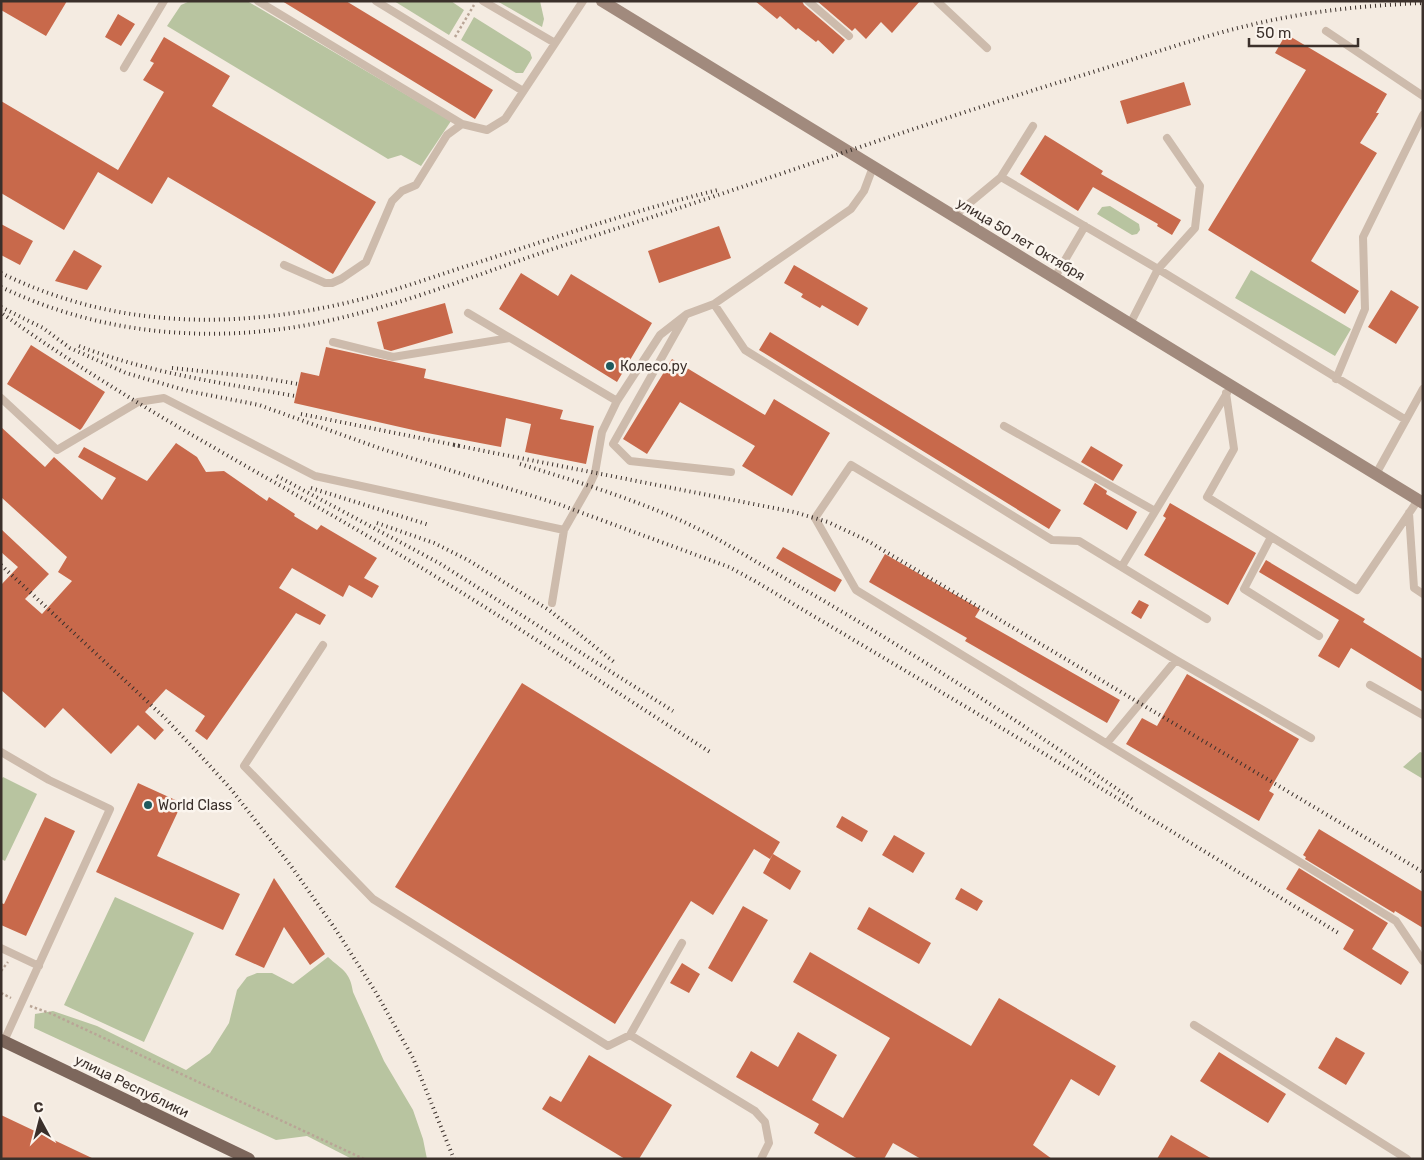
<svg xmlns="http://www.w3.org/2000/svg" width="1424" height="1160" font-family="Rubik,sans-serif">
<rect width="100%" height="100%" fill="#f4ebe1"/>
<path fill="#b8c4a0" d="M190 1H247L451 121 421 166 401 155 388 159 167 26 181 5Z
M394 1H451L464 10 449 35Z
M497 1H540L544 19 542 27Z
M474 17 530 52 532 58 523 73H516L461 40Z
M1110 206 1139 224 1140 230 1137 234 1132 235 1097 214 1102 207Z
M1251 270 1351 329 1335 356 1235 298Z
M1420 752 1423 753V779L1403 767Z
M3 777 37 794 5 861 1 859V780Z
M115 897 194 933 144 1042 64 1005Z
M328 957C342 970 350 971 353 992L384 1061 413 1110 423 1139 427 1159H352L307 1136 276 1140 34 1028 35 1014 53 1011 97 1026 186 1070 210 1053 229 1023 237 990 247 977 257 973H272L293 984Z"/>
<path fill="#c8694b" d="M1 1H67L46 36 1 10Z
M282 1H346L493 90 475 119Z
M755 1H802L804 5 845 40 833 54 818 40 816 42 798 28 796 30 780 16 777 19Z
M817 1H920L892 33 881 22 866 39 855 28 852 31Z
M118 14 135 24 121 46 105 37Z
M1286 34 1387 94 1376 113H1379L1360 143 1377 153 1311 261 1359 291 1345 314 1208 230 1306 70 1275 53Z
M164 37 230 76 212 106 376 202 333 274 168 177 152 204 98 172 64 230 1 193V101L118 170 164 92 143 80 154 63 150 61Z
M1184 82 1191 105 1127 124 1120 101Z
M1045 135 1103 171 1101 174 1181 220 1172 235 1157 226 1158 224 1093 187 1078 211 1020 174Z
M1 224 33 241 20 265 1 255Z
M719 226 731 258 659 283 648 251Z
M74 250 102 266 87 290 55 281Z
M794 265 868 308 858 326 822 305 820 308 801 297 803 294 784 283Z
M521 273 558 296 571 274 652 323 617 382 499 309Z
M1391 290 1419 307 1396 344 1368 327Z
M445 303 453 333 391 351 384 349 377 322Z
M770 332 1061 510 1049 529 759 350Z
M31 345 105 392 82 428 80 430 7 384Z
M326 347 426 369 424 378 563 410 560 419 594 426 586 464 525 452 531 424 506 418 501 447 422 432 294 403 301 372 319 376Z
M672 359 765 415 774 399 830 433 792 496 742 466 755 446 680 402 647 454 623 439Z
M1 427 45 467 54 457 102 500 116 478 78 457 84 447 147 481 176 443 197 457 206 472 224 471 267 501 269 497 295 514 294 516 317 530 321 525 377 558 364 578 379 586 372 598 349 585 343 597 292 568 279 588 326 615 320 625 296 613 207 740 195 731 205 716 166 689 145 712 164 730 155 740 138 725 111 754 63 708 45 728 1 690V585L18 567 1 552V529L49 574 25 599 42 614 72 581 58 572 67 557 1 497Z
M1091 446 1123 465 1113 481 1081 462Z
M1095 483 1107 491 1106 494 1137 512 1127 530 1083 504Z
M1170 503 1256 553 1228 605 1144 555 1166 518 1163 516Z
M783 547 842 580 835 592 776 558Z
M885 554 980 609 975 617 1120 700 1107 723 965 641 967 638 869 582Z
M1266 560 1365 619 1363 622 1423 659V692L1351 648 1339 668 1318 656 1339 620 1259 572Z
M1139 600 1149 605 1141 619 1131 613Z
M1187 674 1299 739 1269 791 1274 794 1259 821 1126 744 1142 718 1157 726Z
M522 683 780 842 770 859 754 849 713 915 691 901 615 1024 395 887Z
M138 783 182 803 157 856 240 894 223 930 96 872Z
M842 816 868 831 862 842 836 827Z
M45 817 75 831 26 936 1 925V903L4 904Z
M1319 829 1423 892V928L1395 911 1394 913 1305 859 1306 857 1303 855Z
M894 835 925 853 913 873 882 855Z
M773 854 801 871 790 890 763 873Z
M1299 868 1388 923 1372 949 1409 972 1401 985 1343 949 1354 930 1286 889Z
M274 878 325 954 310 965 284 927 264 968 235 955Z
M961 888 983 901 977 911 955 899Z
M743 906 768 920 732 982 708 968Z
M869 907 931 943 919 964 857 929Z
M810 952 971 1046 999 998 1116 1066 1099 1096 1071 1079 1033 1145 1052 1159H921L893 1143 884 1159H858L814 1133 819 1124 736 1077 751 1051 778 1067 798 1032 837 1055 812 1100 843 1118 890 1038 793 982Z
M682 963 700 974 689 993 670 983Z
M1336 1037 1365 1053 1346 1085 1318 1068Z
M1219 1052 1286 1094 1268 1123 1200 1081Z
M589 1055 672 1105 639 1159H625L542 1109 550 1096 561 1102Z
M1 1115 94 1159H1Z
M1171 1135 1212 1159H1157Z"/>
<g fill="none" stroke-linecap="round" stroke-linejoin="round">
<path stroke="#b9a596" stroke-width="2.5" stroke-dasharray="2.5 2.5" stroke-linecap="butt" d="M455 37 474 5
M1 971 8 962
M1 993 11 998
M30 1006 52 1014 364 1159"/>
<path stroke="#cdbbac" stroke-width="8" d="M258 1 462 124 487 130 505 119 583 1
M376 1 523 91
M483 1 555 43
M808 1 849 36
M937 1 987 48
M1326 31 1423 96
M124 68 164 1
M1001 177 1033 126
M954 216 1001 177 1158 269 1406 420
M284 265 325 283H332L341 279 366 262 392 201 402 191 416 185 447 135 462 124
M1055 277 1085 226
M714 304 745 350 1052 540 1079 541 1207 619
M468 313 617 401
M684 318 613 444 630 461 731 472
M1130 324 1158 269 1195 228 1200 186 1167 138
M333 342 393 357 510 338
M1336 379 1365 309 1363 237 1423 115
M1226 393 1234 449 1207 497 1357 590 1418 500
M1 398 57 450 138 402 164 398 315 476 564 530 589 486 595 473 602 432 617 401 660 335 687 314 714 304 851 209 864 191 873 167
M1004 426 1155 511
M1376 474 1423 389
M1409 513 1414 588 1423 594
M1271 537 1244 589 1319 636
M1122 566 1227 393
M552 603 564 530
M323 645 244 766 373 899 608 1046 630 1035
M1370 685 1423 715
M1311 738 1176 660 851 465 815 518 856 590 1396 921 1423 961
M1107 743 1176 660
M1 752 49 780 110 809 4 1041
M682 943 630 1035 755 1111 765 1122 769 1143 761 1159
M1 948 39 966
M1194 1025 1407 1159"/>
<path stroke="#a18a7d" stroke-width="12" d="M602 1 1423 503"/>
<path stroke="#7d675c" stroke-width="12" d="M1 1040 249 1159"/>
<path stroke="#3b302b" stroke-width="4" stroke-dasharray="1 4" stroke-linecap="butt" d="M1 273C113 328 231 330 350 302 392 292 432 277 473 264 554 238 635 210 718 190
M1 287C103 336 218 345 327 321 410 303 488 270 568 244 740 190 910 127 1083 75 1149 55 1214 31 1283 18 1329 9 1376 5 1423 3
M1 307 43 328 70 348 126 373 188 391 259 405 379 448 558 504 729 567 753 580 1030 745 1340 934
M3 314C122 400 252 468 378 542 491 608 600 682 710 752
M79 346C149 373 222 383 295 396
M172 368 257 377 298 384
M301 414 460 446
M454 445 794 512 828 522 866 540 1423 872
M520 464C575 481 631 498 684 522 719 538 752 560 786 579 905 647 1020 722 1133 800
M277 476 439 563 673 711
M311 488 429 525
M377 523 434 543 468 560 549 610 614 662
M1 565 165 718 199 754 230 788 291 866 336 930 375 991 413 1058 454 1159"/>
</g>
<g fill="#1f5a5e" stroke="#fbf5ee" stroke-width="2">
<circle cx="610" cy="366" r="5"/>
<circle cx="148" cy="805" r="5"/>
</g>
<g text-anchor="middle" stroke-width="5" stroke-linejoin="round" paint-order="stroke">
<g font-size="14" fill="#3b302b" stroke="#fbf5ee">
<text transform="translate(1021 239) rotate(31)" y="5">улица 50 лет Октября</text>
<text transform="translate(132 1086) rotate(26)" y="5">улица Республики</text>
</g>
<g font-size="14" fill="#3b302b" stroke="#fbf5ee" text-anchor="start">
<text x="620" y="371">Колесо.ру</text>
<text x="158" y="810">World Class</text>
</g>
</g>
<rect width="1424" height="1160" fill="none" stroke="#3b302b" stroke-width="5"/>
<g transform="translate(40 1120) rotate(353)" stroke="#fbf5ee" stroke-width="4" paint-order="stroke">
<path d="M0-4L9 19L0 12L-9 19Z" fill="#3b302b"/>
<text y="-8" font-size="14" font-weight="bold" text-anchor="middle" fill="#3b302b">С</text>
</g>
<path d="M1249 38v8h109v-8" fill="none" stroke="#3b302b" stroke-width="2.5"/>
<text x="1256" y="38" font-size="15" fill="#3b302b" stroke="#fbf5ee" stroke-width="4" paint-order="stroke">50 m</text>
</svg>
